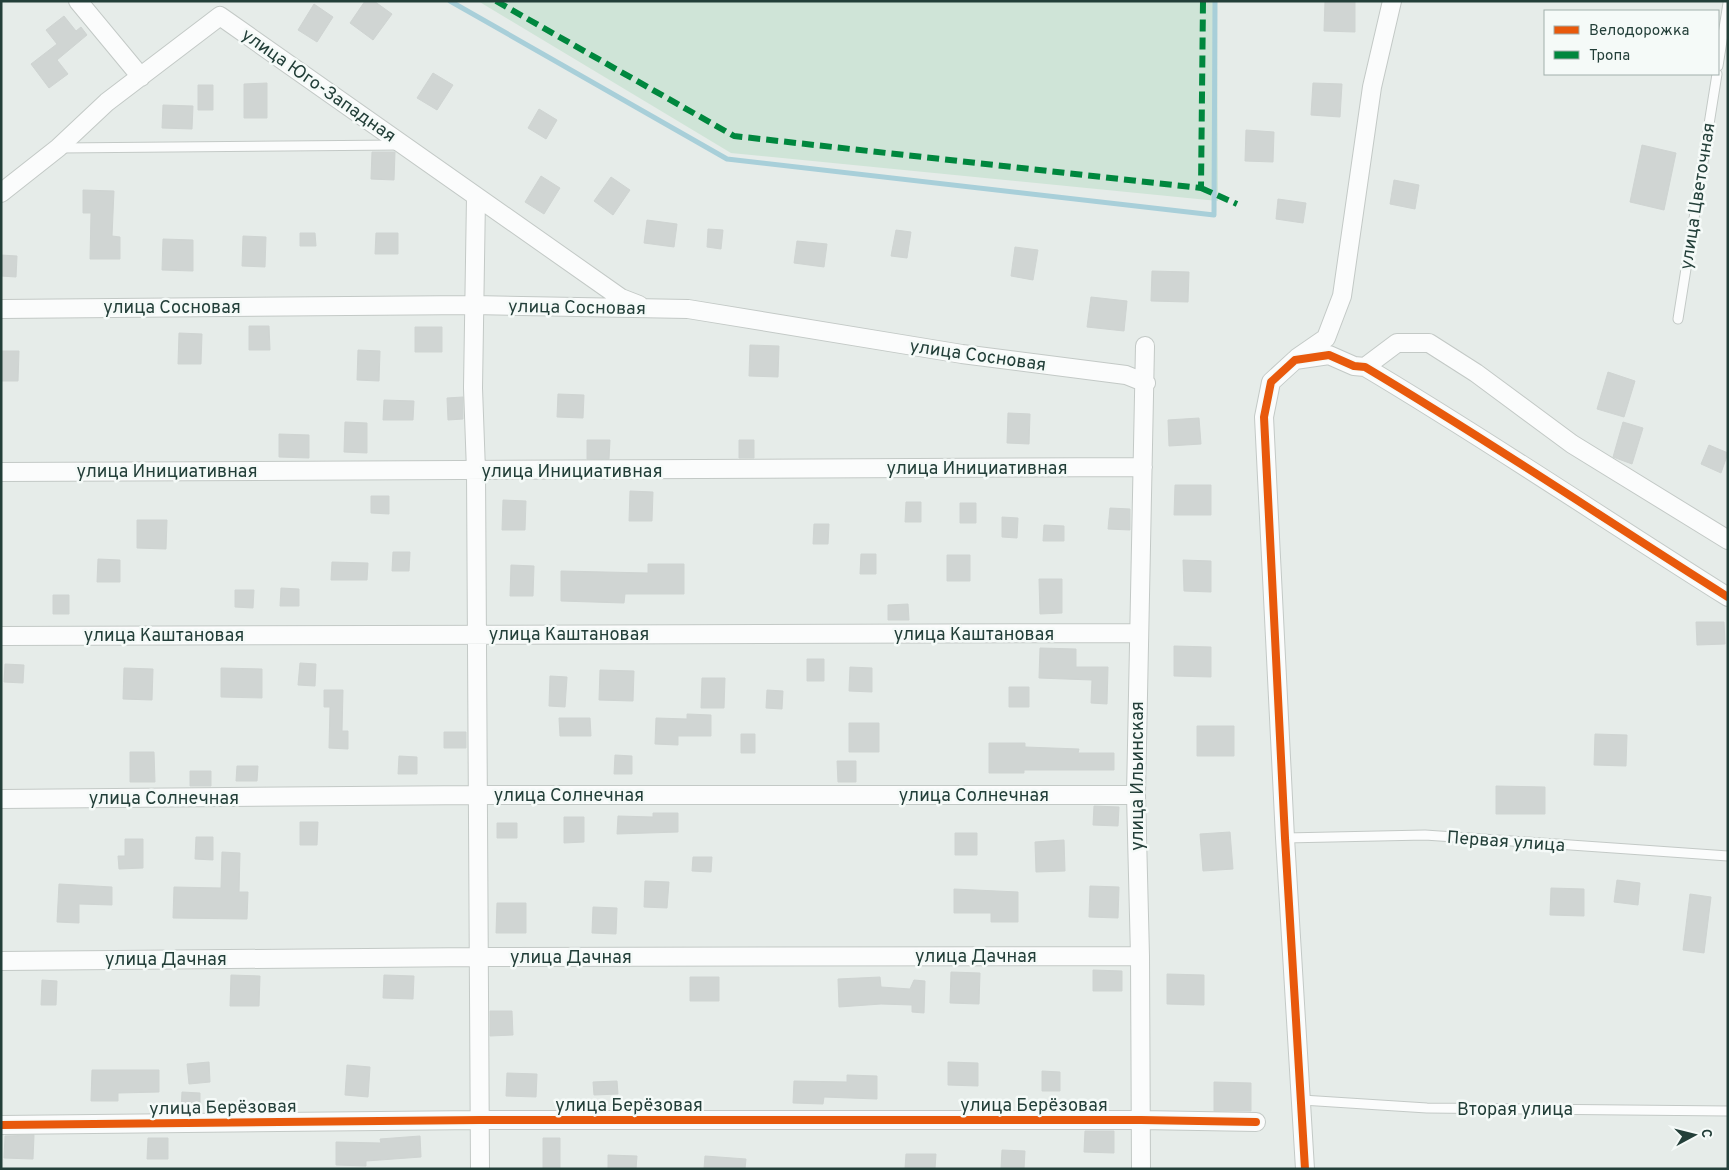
<svg xmlns="http://www.w3.org/2000/svg" width="1729" height="1170" font-family="Overpass,sans-serif">
<rect width="100%" height="100%" fill="#e6ece9"/>
<path fill="#cfe4d7" d="M478 1H1217L1218 201 731 153Z"/>
<g fill="none" stroke-linecap="round" stroke-linejoin="round">
<path stroke="#a8cfd9" stroke-width="5" d="M450 1 727 159 1214 215 1215 1"/>
</g>
<path fill="#d0d5d3" stroke="#cfd4d2" d="M365 1H374L392 14 373 40 350 23Z
M1325 1H1355V32L1324 31Z
M314 4 333 17 317 42 298 30Z
M64 16 76 31 81 27 87 35 57 60 68 74 49 88 31 64 57 44 46 30Z
M433 73 453 85 437 110 417 98Z
M267 83V118H244V84Z
M1313 83 1342 84 1340 117 1311 115Z
M198 85H213V110H198Z
M163 105 193 106 192 129 162 128Z
M539 109 557 120 546 139 528 128Z
M1246 130 1274 132 1273 162 1245 161Z
M1642 145 1676 153 1664 210 1630 202Z
M372 152H395L394 180 371 179Z
M541 176 560 188 544 214 525 202Z
M611 177 630 190 613 215 594 201Z
M1394 180 1419 185 1415 209 1390 204Z
M83 190 114 191 112 236 120 237V259H90L91 213H83Z
M1278 199 1306 203 1303 223 1276 219Z
M647 220 677 224 674 247 644 243Z
M708 229 723 230 721 249 707 247Z
M896 230 911 232 907 258 891 256Z
M300 233H315L316 246H300Z
M376 233H398V254H375Z
M243 236 266 237 265 267 242 266Z
M163 239 193 240V271L162 270Z
M797 241 827 244 824 267 794 263Z
M1015 247 1038 250 1033 280 1011 276Z
M1 255 17 256 16 277 1 276Z
M1152 271 1189 272 1188 302 1151 301Z
M1091 297 1127 301 1124 331 1087 327Z
M249 326H269L270 350H249Z
M415 327H442V352H415Z
M179 333 202 334 201 364H178Z
M750 345 779 346 778 377 749 376Z
M358 350 380 351 379 381 357 380Z
M1 351H19L18 381H1Z
M1608 372 1635 381 1624 417 1597 409Z
M558 394 584 395 583 418 557 417Z
M463 397V419L448 420 447 398Z
M384 400 414 401 413 420H383Z
M1008 413 1030 414 1029 444 1007 443Z
M1199 418 1201 444 1169 446 1168 420Z
M345 422 367 423V453L344 452Z
M1623 422 1643 428 1632 464 1613 457Z
M279 434 309 435V458L279 457Z
M587 440H610L609 459H587Z
M739 440H754V458H739Z
M1709 445 1728 453 1721 473 1701 464Z
M1175 485H1211V515H1174Z
M630 491 653 492 652 521H629Z
M371 496H389V514L371 513Z
M503 500 526 501 525 530H502Z
M906 502H921V522H905Z
M960 503H976V523H960Z
M1110 508 1130 509V530L1108 529Z
M1002 517 1018 518 1017 538 1002 537Z
M137 520H167L166 549 137 548Z
M814 524H829L828 544H813Z
M1044 525 1064 526V541H1043Z
M393 552H410L409 571H392Z
M861 554H876V574H860Z
M947 555H970V581H947Z
M98 559 120 560V582H97Z
M1183 560 1211 561V592L1184 591Z
M332 562 368 563 367 580H331Z
M648 564H684V594H625L624 603 561 601V571L648 573Z
M511 565 534 566 533 596H510Z
M1039 579H1062V613L1040 614Z
M281 588 299 589V606H280Z
M235 590H254L253 608 235 607Z
M53 595H69V614H53Z
M908 604 909 620H888V605Z
M1696 622H1724L1725 644 1697 645Z
M1174 646 1211 647V677L1174 676Z
M1040 648 1076 649V667H1108L1107 704 1091 703 1092 680 1039 678Z
M807 659H824V681H807Z
M300 663 316 664 315 686 298 685Z
M5 664 24 665 23 683 4 682Z
M850 667 872 668V692L849 691Z
M124 668 153 669 152 700 123 699Z
M221 668 262 669V698L221 697Z
M600 670 634 671 633 701 599 700Z
M550 676 567 677 565 707 549 706Z
M702 678H725L724 708H701Z
M1009 687H1029V707H1009Z
M324 690H343L342 731H348V749L329 748 330 707H324Z
M767 690 783 691 782 709 766 708Z
M687 714 711 715V736H678V745L655 744 656 718 687 719Z
M559 718H590L591 736H560Z
M849 723H879V752H849Z
M1197 726H1234V756H1197Z
M444 732H466V748H444Z
M741 734H755V753H741Z
M1595 734 1627 735 1626 766 1594 765Z
M989 743H1025V747L1079 749 1078 753H1114V770H1024V773H989Z
M130 752H154L155 782H130Z
M615 755 632 756V774H614Z
M399 756 417 757V774H398Z
M837 761H856V782H838Z
M237 766H258L257 781H236Z
M190 771H211V786H190Z
M1496 786 1545 787V814H1496Z
M1094 806 1119 807 1118 826 1093 825Z
M653 813H678V832L617 834 618 816 653 817Z
M564 817H584V842L564 843Z
M300 822H318L317 845H300Z
M497 823H517V838H497Z
M1230 832 1233 869 1203 871 1200 834Z
M955 833H977V855H955Z
M196 837H213V860L195 859Z
M125 839H143V868L119 869 118 856H125Z
M1064 840 1065 871 1036 872 1035 842Z
M222 852 240 853 239 892H248L247 919 173 918 174 887 221 888Z
M693 857H712L711 872 692 871Z
M1617 880 1640 883 1638 905 1614 902Z
M645 881 669 882 667 908 644 907Z
M59 884 112 887V905L79 904V923L57 922Z
M1090 886 1119 887 1118 918 1089 917Z
M1551 888 1584 889V916L1550 915Z
M954 889 1018 892V922H991V913H954Z
M1690 894 1711 897 1704 953 1683 950Z
M497 903H526V933H496Z
M593 907 617 908 616 934 592 933Z
M1093 970 1122 971V991H1093Z
M951 972 980 973 979 1004 950 1003Z
M1167 974 1204 975V1005L1167 1004Z
M231 975 260 976 259 1006H230Z
M384 975 414 976 413 999 383 998Z
M690 977H719V1001H690Z
M880 977 881 987 910 989 914 980 925 981 924 1013 912 1012V1005L881 1004 839 1007 838 979Z
M42 980 57 981 56 1005H41Z
M490 1011H512L513 1035 490 1036Z
M209 1062 210 1082 189 1084 187 1064Z
M948 1062 978 1063V1086L948 1085Z
M347 1065 370 1067 368 1097 345 1095Z
M92 1070H159V1092L118 1093V1101H91Z
M1042 1071 1060 1072V1091H1042Z
M507 1073 537 1074 536 1097 506 1096Z
M847 1075 877 1076V1099L824 1097 823 1104 793 1103 794 1081 847 1082Z
M617 1081 618 1094 594 1095 593 1082Z
M1214 1082 1251 1083V1111H1214Z
M182 1092 200 1093V1110H181Z
M1085 1131H1114V1153L1084 1152Z
M34 1135 33 1159 4 1158 5 1136Z
M420 1136 421 1157 366 1161V1166L336 1165V1142L381 1143 380 1139Z
M148 1138H168V1159H147Z
M543 1138H560V1169H543Z
M1002 1150 1025 1151 1024 1169H1001Z
M906 1154H936L935 1169H905Z
M608 1155 637 1156 636 1169H608Z
M705 1156 746 1159 745 1169H704Z"/>
<g fill="none" stroke-linecap="round" stroke-linejoin="round">
<defs>
<path id="lane" d="M1718 66 1728 3
M60 148 400 145
M1678 319 1717 74
M1285 838 1425 835 1728 856
M1302 1100 1427 1108 1728 1111"/>
<path id="street" d="M78 1 141 77
M1 193 58 148 107 102 220 16 621 298 639 305
M476 197 473 388 476 471 480 1169
M1 309 473 305 688 309 962 354 1126 375 1146 383
M1297 358 1326 338 1342 296 1372 87 1392 1
M1365 367 1397 343H1429L1476 373 1572 444 1728 540
M1 472 1143 467
M1 636 1138 633
M1 799 477 795H1136
M1 961 478 957 1140 956
M1 1125 480 1120H1141L1256 1122
M1141 1169 1140 956 1136 795 1145 346
M1305 1169 1285 838 1264 417 1271 382 1295 360 1329 355 1354 366 1365 367C1488 440 1607 521 1728 597"/>
</defs>
<use href="#lane" stroke="#c3c9c6" stroke-width="11"/>
<use href="#street" stroke="#c3c9c6" stroke-width="20"/>
<use href="#lane" stroke="#fbfcfc" stroke-width="9"/>
<use href="#street" stroke="#fbfcfc" stroke-width="18"/>
<path stroke="#00873e" stroke-width="6" stroke-dasharray="12 6" stroke-linecap="butt" d="M496 1 734 136 1201 188 1203 1
M1201 188 1237 204"/>
<defs>
<path id="cycleway" d="M1 1125 480 1120H1141L1256 1122
M1305 1169 1285 838 1264 417 1271 382 1295 360 1329 355 1354 366 1365 367C1488 440 1607 521 1728 597"/>
</defs>
<use href="#cycleway" stroke="#f5faf8" stroke-width="11"/>
<use href="#cycleway" stroke="#e8590c" stroke-width="8"/>
</g>
<g text-anchor="middle" stroke-width="5" stroke-linejoin="round" paint-order="stroke">
<g font-size="18" fill="#233f39" stroke="#f5faf8">
<text transform="translate(319 85) rotate(35)" y="6">улица Юго-Западная</text>
<text transform="translate(1697 196) rotate(-81)" y="6">улица Цветочная</text>
<text x="172" y="313">улица Сосновая</text>
<text transform="translate(577 307) rotate(1)" y="6">улица Сосновая</text>
<text transform="translate(978 355) rotate(8)" y="6">улица Сосновая</text>
<text x="977" y="474">улица Инициативная</text>
<text x="167" y="477">улица Инициативная</text>
<text x="572" y="477">улица Инициативная</text>
<text x="569" y="640">улица Каштановая</text>
<text x="974" y="640">улица Каштановая</text>
<text x="164" y="641">улица Каштановая</text>
<text transform="translate(1137 776) rotate(-90)" y="6">улица Ильинская</text>
<text x="569" y="801">улица Солнечная</text>
<text x="974" y="801">улица Солнечная</text>
<text x="164" y="804">улица Солнечная</text>
<text transform="translate(1506 841) rotate(4)" y="6">Первая улица</text>
<text x="976" y="962">улица Дачная</text>
<text x="571" y="963">улица Дачная</text>
<text x="166" y="965">улица Дачная</text>
<text x="629" y="1111">улица Берёзовая</text>
<text x="1034" y="1111">улица Берёзовая</text>
<text transform="translate(223 1107) rotate(-1)" y="6">улица Берёзовая</text>
<text x="1515" y="1115">Вторая улица</text>
</g>
</g>
<rect width="1729" height="1170" fill="none" stroke="#233f39" stroke-width="5"/>
<rect x="1544" y="10" width="175" height="65" fill="#f5faf8" stroke="#a1afac"/>
<rect x="1554" y="26" width="25" height="8" fill="#e8590c" stroke="#a1afac"/>
<text x="1589" y="35" font-size="15" fill="#233f39">Велодорожка</text>
<rect x="1554" y="51" width="25" height="8" fill="#00873e" stroke="#a1afac"/>
<text x="1589" y="60" font-size="15" fill="#233f39">Тропа</text>
<g transform="translate(1694 1135) rotate(83)" stroke="#f5faf8" stroke-width="4" paint-order="stroke">
<path d="M0-4L9 19L0 12L-9 19Z" fill="#233f39"/>
<text y="-8" font-size="14" font-weight="bold" text-anchor="middle" fill="#233f39">С</text>
</g>
</svg>
